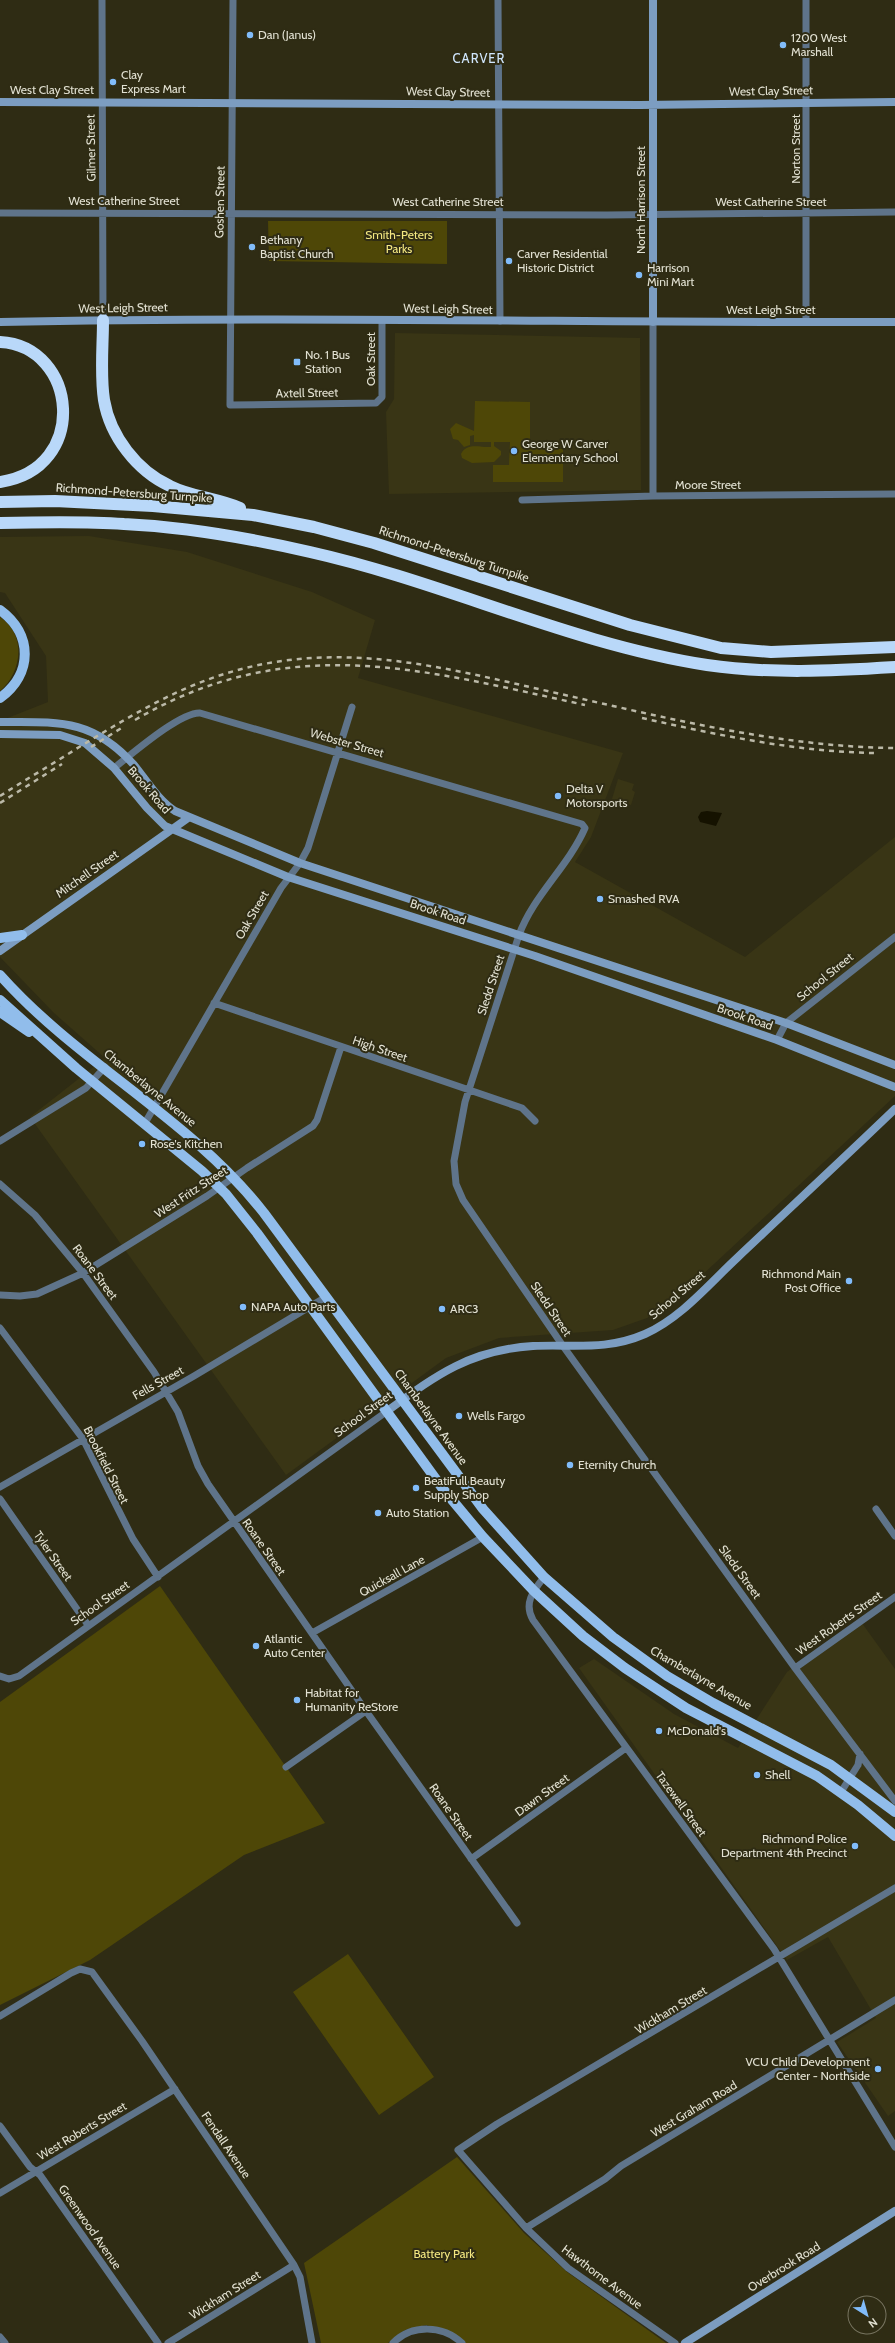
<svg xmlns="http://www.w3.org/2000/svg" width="895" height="2343" font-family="Cabin,sans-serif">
<rect width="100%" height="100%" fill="#2f2c14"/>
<path fill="#393515" d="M395 333 640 338 641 490 389 494 386 412 394 399Z
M89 536 187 552 312 592 375 620 358 678 623 753 591 837 575 862 745 957 895 837V1096L686 1290 647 1318 613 1330 499 1338 446 1358 286 1475 30 1117 105 1058 54 1013 0 957V721L48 702 46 656 5 593 0 592V537Z
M618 779 634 784 632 790 635 792 631 805 612 799Z
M859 1619 895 1669V2111L888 2116 837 2042 876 2018 828 1937 787 1960 579 1668 594 1659 674 1714 738 1748 787 1672Z"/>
<path fill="#4e4707" d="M268 221H447V264L269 261Z
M475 401 530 402V448L563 449V482H493V465H509L510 442H494V446L501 451V455L494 462 472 463 462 458 461 454C467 442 481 448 491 447V442H474V435L470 436V445L464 447 458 440 453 439 450 429 456 423 474 431Z
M0 617C27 635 22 672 0 691Z
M160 1586 325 1823 244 1855 90 1960 0 2005V1702Z
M348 1954 434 2077 379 2115 293 1992Z
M457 2157 524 2233 567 2272 666 2343H466L451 2332 426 2325 405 2330 388 2343H321L304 2263Z"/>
<path fill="#151200" d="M707 811 722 813 716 826 700 822 698 817 701 812Z"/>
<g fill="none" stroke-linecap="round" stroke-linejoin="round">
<path stroke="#5f748a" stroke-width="7" d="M102 0 103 320
M233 0 230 405 376 403 382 397V320
M498 0 500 321
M806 0V322
M0 213 607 215 895 212
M653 322V496
M522 500 653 496 895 494
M114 768C132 754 180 712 200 713L582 824 585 828C568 867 533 896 519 935L465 1102 454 1161 456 1184 463 1200 563 1346 795 1668 895 1801
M214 1003 522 1108 535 1121
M777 1040 786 1023 895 937
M145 1123 281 888 300 863 308 848 352 707
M0 1141 86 1088 105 1067
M0 1184 35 1215 83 1273 154 1372 178 1412 198 1466 208 1484 366 1711 517 1923
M0 1295 20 1296 37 1294 83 1273 207 1196 247 1168 313 1126 317 1120 341 1047
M0 1328 83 1439 133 1539 158 1577
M0 1487 194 1376 326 1297
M0 1499 88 1625
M876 1509 895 1536
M544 1577C534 1590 523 1603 533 1620L774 1949 895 2147
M312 1633 483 1537
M795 1668 895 1597
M0 1676 9 1679 19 1676 386 1412
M286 1767 366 1711
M841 1792 858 1765 860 1754
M471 1859 626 1748
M0 2016 71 1973 80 1969 92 1972 142 2041 294 2265 300 2277 312 2343
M0 2126 30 2167 40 2175 158 2343
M0 2193 175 2089
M526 2228 605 2179 621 2166 895 2000
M0 2337 5 2343
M168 2343 294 2265
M393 2343C412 2324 443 2325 462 2343
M675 2343 568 2268 526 2228 458 2150 497 2124 895 1888"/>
<path stroke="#7c9dc1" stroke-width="8" d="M653 0V322
M0 102 640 105 895 102
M0 322C298 316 597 323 895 322
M0 722C58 722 92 718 134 765 147 781 158 800 175 811L300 863 786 1023 895 1065
M0 734 60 735 85 743 114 768 147 808 165 826 288 877 535 956 777 1040 895 1087
M0 951 188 818
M386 1412C435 1376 469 1350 533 1346 573 1344 606 1351 645 1334 681 1318 709 1284 737 1258 790 1208 843 1159 895 1109
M685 2343 895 2211"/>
<path stroke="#91bdeb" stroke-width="10" d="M0 610C33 634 33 674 0 698
M0 938 22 935
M0 975C79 1064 190 1118 264 1213L483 1509 544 1577 613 1637 667 1676 713 1703 831 1765 895 1812
M0 1000 76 1068 202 1171 226 1194 257 1233 443 1489 483 1537 534 1591 583 1636 625 1668 686 1708 817 1776 858 1805 895 1836
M0 1012 29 1032"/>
<path stroke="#b9d8f9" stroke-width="12" d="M103 320C103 346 100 374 104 400 110 436 137 471 170 486 192 497 217 498 240 508
M0 342C78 346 90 469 0 482
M0 502 55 501 153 506 253 515 314 527 374 543 630 625 721 648 771 652 895 647
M0 523C41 522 83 521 124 524 187 527 249 538 310 552 444 582 571 644 707 665 770 674 832 671 895 667"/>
<path stroke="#bbb9a8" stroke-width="2.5" stroke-dasharray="5 5" stroke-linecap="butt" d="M642 718C718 735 797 752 875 753
M135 720C289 630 424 670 585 705
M91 747 123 727
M0 796C25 780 51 765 76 749 122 721 167 693 218 676 335 637 441 667 556 693 667 718 781 747 895 748
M0 803 62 764"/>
</g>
<g fill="#81bcfa" stroke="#2f2c14" stroke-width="1.5">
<circle cx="250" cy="35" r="4"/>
<circle cx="783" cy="45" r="4"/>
<circle cx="113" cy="82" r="4"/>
<circle cx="252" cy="247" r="4"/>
<circle cx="509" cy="261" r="4"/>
<circle cx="639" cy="275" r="4"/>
<rect x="293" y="358" width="8" height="8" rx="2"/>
<circle cx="514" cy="451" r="4"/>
<circle cx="558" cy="796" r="4"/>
<circle cx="600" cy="899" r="4"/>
<circle cx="142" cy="1144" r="4"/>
<circle cx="849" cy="1281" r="4"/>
<circle cx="243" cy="1307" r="4"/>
<circle cx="442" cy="1309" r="4"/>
<circle cx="459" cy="1416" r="4"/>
<circle cx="570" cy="1465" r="4"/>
<circle cx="416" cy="1488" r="4"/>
<circle cx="378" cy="1513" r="4"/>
<circle cx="256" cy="1646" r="4"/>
<circle cx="297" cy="1700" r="4"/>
<circle cx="659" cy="1731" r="4"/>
<circle cx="757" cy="1775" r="4"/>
<circle cx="855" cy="1846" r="4"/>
<circle cx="878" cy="2069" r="4"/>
</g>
<g text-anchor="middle" stroke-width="4" stroke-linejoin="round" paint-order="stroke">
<g font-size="12" fill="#e2e1d2" stroke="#2f2c14" text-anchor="start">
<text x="258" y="39">Dan (Janus)</text>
<text x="791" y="42">1200 West<tspan x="791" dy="14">Marshall</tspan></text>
<text x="121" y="79">Clay<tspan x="121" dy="14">Express Mart</tspan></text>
<text x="260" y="244">Bethany<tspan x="260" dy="14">Baptist Church</tspan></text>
<text x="517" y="258">Carver Residential<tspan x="517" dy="14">Historic District</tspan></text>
<text x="647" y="272">Harrison<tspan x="647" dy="14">Mini Mart</tspan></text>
<text x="305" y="359">No. 1 Bus<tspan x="305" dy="14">Station</tspan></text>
<text x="522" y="448">George W Carver<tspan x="522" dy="14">Elementary School</tspan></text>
<text x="566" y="793">Delta V<tspan x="566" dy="14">Motorsports</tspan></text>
<text x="608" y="903">Smashed RVA</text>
<text x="150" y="1148">Rose's Kitchen</text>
<text x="841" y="1278" text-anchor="end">Richmond Main<tspan x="841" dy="14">Post Office</tspan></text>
<text x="251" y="1311">NAPA Auto Parts</text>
<text x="450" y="1313">ARC3</text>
<text x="467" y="1420">Wells Fargo</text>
<text x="578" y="1469">Eternity Church</text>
<text x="424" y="1485">BeatiFull Beauty<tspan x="424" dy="14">Supply Shop</tspan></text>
<text x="386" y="1517">Auto Station</text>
<text x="264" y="1643">Atlantic<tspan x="264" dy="14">Auto Center</tspan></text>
<text x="305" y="1697">Habitat for<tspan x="305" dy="14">Humanity ReStore</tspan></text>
<text x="667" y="1735">McDonald's</text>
<text x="765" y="1779">Shell</text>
<text x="847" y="1843" text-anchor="end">Richmond Police<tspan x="847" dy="14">Department 4th Precinct</tspan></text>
<text x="870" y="2066" text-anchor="end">VCU Child Development<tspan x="870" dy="14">Center - Northside</tspan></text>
</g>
<g font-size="12" fill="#e2e1d2" stroke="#2f2c14">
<text x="52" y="94">West Clay Street</text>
<text transform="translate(771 91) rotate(-1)" y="4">West Clay Street</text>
<text transform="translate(448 92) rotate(1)" y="4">West Clay Street</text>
<text transform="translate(91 148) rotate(-91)" y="4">Gilmer Street</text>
<text transform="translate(796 149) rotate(-90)" y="4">Norton Street</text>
<text transform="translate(641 200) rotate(-90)" y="4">North Harrison Street</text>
<text x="124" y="205">West Catherine Street</text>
<text transform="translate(220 202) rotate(-89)" y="4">Goshen Street</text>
<text x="448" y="206">West Catherine Street</text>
<text x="771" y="206">West Catherine Street</text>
<text transform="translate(123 308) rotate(-1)" y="4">West Leigh Street</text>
<text transform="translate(448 309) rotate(1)" y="4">West Leigh Street</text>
<text x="771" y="314">West Leigh Street</text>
<text transform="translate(371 359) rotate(-90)" y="4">Oak Street</text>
<text transform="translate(307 393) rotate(-1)" y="4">Axtell Street</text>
<text x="708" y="489">Moore Street</text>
<text transform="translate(134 493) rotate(4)" y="4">Richmond-Petersburg Turnpike</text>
<text transform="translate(454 554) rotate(18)" y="4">Richmond-Petersburg Turnpike</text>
<text transform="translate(347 743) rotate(16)" y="4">Webster Street</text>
<text transform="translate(149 790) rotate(49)" y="4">Brook Road</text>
<text transform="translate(87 874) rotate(-35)" y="4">Mitchell Street</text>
<text transform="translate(438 912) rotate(18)" y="4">Brook Road</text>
<text transform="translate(252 915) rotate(-60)" y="4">Oak Street</text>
<text transform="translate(825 977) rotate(-39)" y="4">School Street</text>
<text transform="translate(491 985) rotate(-72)" y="4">Sledd Street</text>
<text transform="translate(745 1017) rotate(19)" y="4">Brook Road</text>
<text transform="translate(380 1049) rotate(19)" y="4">High Street</text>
<text transform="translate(150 1088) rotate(39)" y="4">Chamberlayne Avenue</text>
<text transform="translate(191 1192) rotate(-33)" y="4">West Fritz Street</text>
<text transform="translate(95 1272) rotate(53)" y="4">Roane Street</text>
<text transform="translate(677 1295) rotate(-40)" y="4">School Street</text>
<text transform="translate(551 1309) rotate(56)" y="4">Sledd Street</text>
<text transform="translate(158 1383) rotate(-29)" y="4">Fells Street</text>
<text transform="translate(363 1414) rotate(-36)" y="4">School Street</text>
<text transform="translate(431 1417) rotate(54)" y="4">Chamberlayne Avenue</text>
<text transform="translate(106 1465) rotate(63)" y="4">Brookfield Street</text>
<text transform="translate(264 1547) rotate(55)" y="4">Roane Street</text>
<text transform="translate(53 1556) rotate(55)" y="4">Tyler Street</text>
<text transform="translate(740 1572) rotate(54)" y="4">Sledd Street</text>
<text transform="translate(392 1576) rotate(-29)" y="4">Quicksall Lane</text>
<text transform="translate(100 1603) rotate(-35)" y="4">School Street</text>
<text transform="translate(839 1623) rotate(-35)" y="4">West Roberts Street</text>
<text transform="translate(701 1678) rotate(30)" y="4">Chamberlayne Avenue</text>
<text transform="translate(542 1795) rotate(-36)" y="4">Dawn Street</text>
<text transform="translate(681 1804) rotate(54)" y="4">Tazewell Street</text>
<text transform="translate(451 1812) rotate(55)" y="4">Roane Street</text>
<text transform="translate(671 2010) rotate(-31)" y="4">Wickham Street</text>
<text transform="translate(694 2109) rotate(-31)" y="4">West Graham Road</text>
<text transform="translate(82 2131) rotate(-31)" y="4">West Roberts Street</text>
<text transform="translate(226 2145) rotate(56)" y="4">Fendall Avenue</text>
<text transform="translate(90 2227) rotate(55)" y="4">Greenwood Avenue</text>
<text transform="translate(784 2267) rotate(-32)" y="4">Overbrook Road</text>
<text transform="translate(602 2277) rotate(37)" y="4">Hawthorne Avenue</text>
<text transform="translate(225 2295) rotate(-32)" y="4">Wickham Street</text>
</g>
<g font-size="12" fill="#f3e780" stroke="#2f2c14">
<text x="399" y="239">Smith-Peters<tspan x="399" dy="14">Parks</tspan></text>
<text x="444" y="2258">Battery Park</text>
</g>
<g font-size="13" letter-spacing="1" fill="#d0e6fd" stroke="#2f2c14">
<text x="479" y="63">CARVER</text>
</g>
</g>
<g transform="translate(867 2315) rotate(143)"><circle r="19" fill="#2f2c14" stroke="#777460"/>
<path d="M0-3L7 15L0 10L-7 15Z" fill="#81bcfa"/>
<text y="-6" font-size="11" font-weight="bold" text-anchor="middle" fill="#e2e1d2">N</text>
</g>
</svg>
